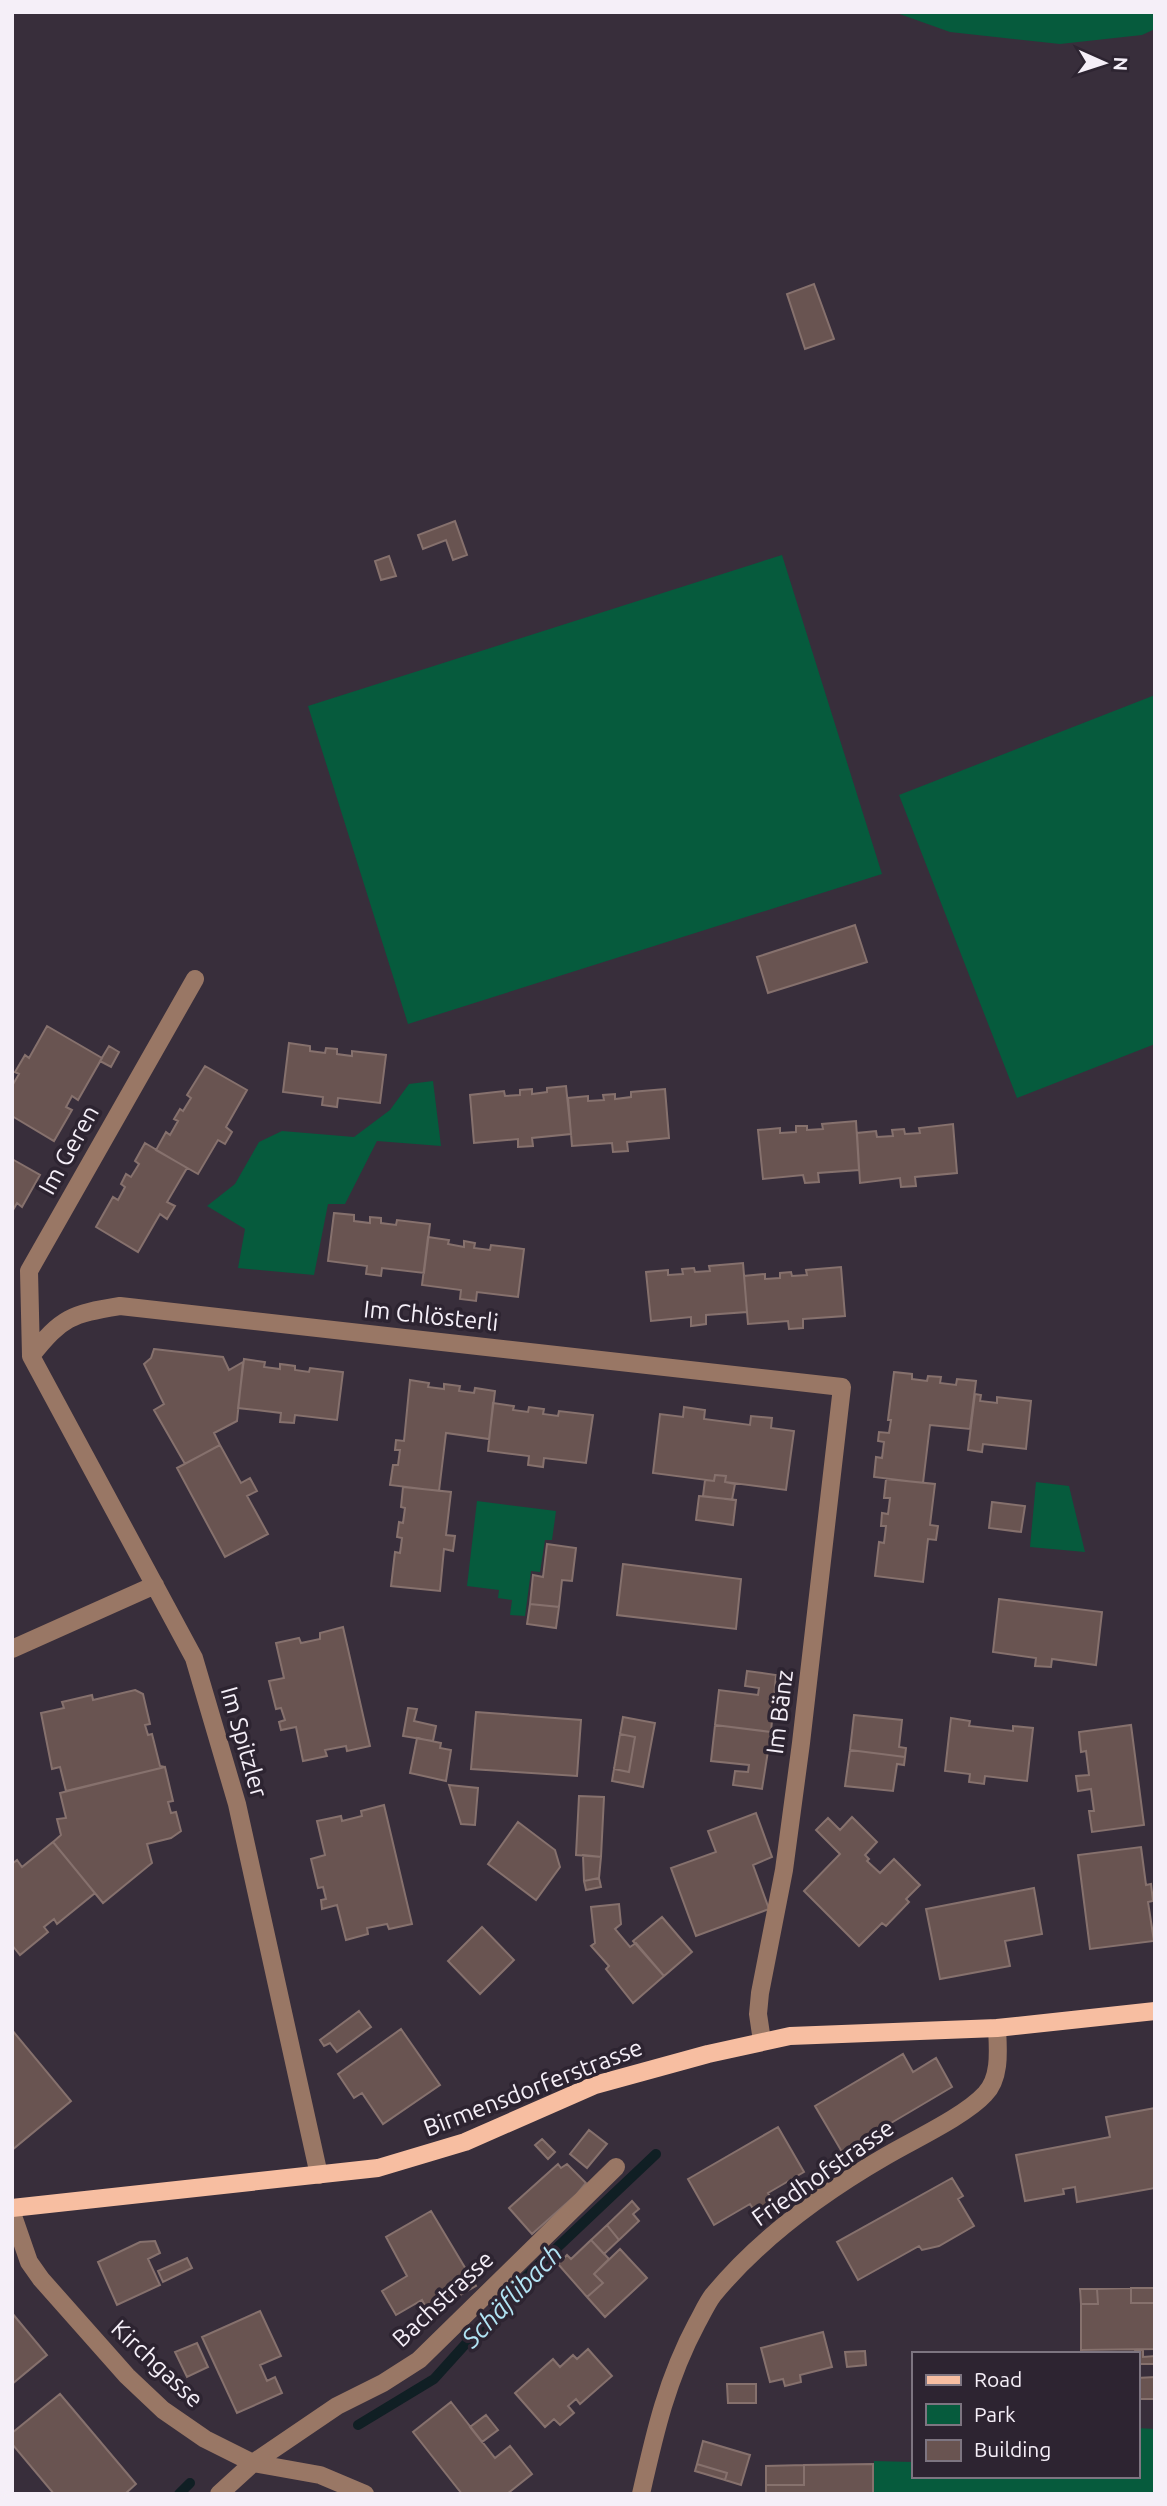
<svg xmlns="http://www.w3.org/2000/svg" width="1167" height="2506" font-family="Ubuntu,sans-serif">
<rect width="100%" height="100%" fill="#382e3b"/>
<path fill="#065b3d" d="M894 12H1155V29L1142 35 1060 44 950 32Z
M782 555 882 874 408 1024 308 706Z
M1155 695V1044L1017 1098 899 795Z
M433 1081 441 1146 377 1141 345 1204H328L314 1275 238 1268 245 1229 207 1206 235 1184 259 1142 282 1131 354 1137 390 1110 409 1084Z
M1036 1482 1069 1486 1085 1552 1030 1547Z
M477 1501 556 1511 552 1540H545L540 1572 531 1571 525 1616 510 1615 512 1600 498 1598 499 1590 467 1586Z
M912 2423 913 2476H1137V2428L1155 2429V2494H874V2461L912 2462Z"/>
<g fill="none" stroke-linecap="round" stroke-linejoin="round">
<path stroke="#101f24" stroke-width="10" d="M358 2425 434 2379 526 2277 656 2154
M179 2494 190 2483"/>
</g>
<path fill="#695451" stroke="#86716d" stroke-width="2" d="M814 284 834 339 805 349 787 294Z
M455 521 467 555 453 560 446 540 423 549 418 535Z
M389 556 396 576 381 580 375 561Z
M855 925 867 962 768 993 757 957Z
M47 1026 102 1058 78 1100 72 1096 66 1107 72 1110 54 1141 12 1116V1086L19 1074 15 1072 25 1055 29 1058Z
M289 1043 310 1046V1051L325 1053 326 1048 337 1049V1054L352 1056V1051L386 1055 380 1103 338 1098 337 1107 322 1105 323 1097 283 1092Z
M109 1046 119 1052 111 1067 100 1061Z
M205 1066 247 1090 226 1127 232 1132 225 1144 218 1140 198 1174 156 1150 166 1132 170 1135 178 1121 174 1119 180 1109 183 1111 191 1098 187 1095Z
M566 1086 571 1134 532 1138 533 1146 518 1147V1139L474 1143 470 1095 504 1091 505 1096 520 1095V1090L532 1089V1094L547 1092V1088Z
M665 1089 669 1138 627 1142 628 1151 613 1152 612 1143 572 1146 568 1098 588 1096V1101L604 1100 603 1095 615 1094V1099L631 1097V1092Z
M856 1121 859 1170 818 1173 819 1182 805 1183 803 1175 763 1179 758 1130 780 1128V1133L796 1132V1126H807V1130L823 1129 822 1124Z
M953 1124 957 1173 915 1177 916 1186 901 1187 900 1178 860 1183 857 1133 876 1131 877 1137 893 1136 892 1130 904 1129 905 1134 920 1133 919 1128Z
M145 1143 187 1168 167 1202 175 1206 167 1219 160 1214 138 1252 96 1227 113 1197 118 1200 125 1187 121 1184 126 1174 131 1177 139 1164 135 1161Z
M12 1159 40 1175 22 1207 17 1203 12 1212Z
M334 1213 354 1215V1221L370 1223V1217L381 1218V1223L396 1225 397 1220 430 1224 424 1273 382 1268 381 1276 366 1274 367 1266 328 1261Z
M428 1237 449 1240 448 1244 464 1247V1241L475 1243 474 1248 490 1250 491 1245 524 1249 518 1297 477 1292 476 1301 460 1299 461 1290 422 1285Z
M743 1263 747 1312 706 1315V1324L691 1326V1317L651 1321 646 1272 668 1270V1275L683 1274 682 1269 694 1268 695 1272 710 1271 709 1266Z
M841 1267 845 1316 803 1319V1328L789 1329 788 1321 748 1324 744 1276 765 1274V1279L780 1278V1273L791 1272 792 1276 807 1275 806 1270Z
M154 1349 223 1357 229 1370 243 1362 237 1421 214 1433 220 1445 185 1464 154 1410 164 1404 144 1364 151 1358Z
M244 1359 265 1362 264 1367 280 1369V1364L295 1366V1370L309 1372 310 1368 343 1372 337 1420 295 1415 294 1423 280 1422 281 1413 238 1408Z
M894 1372 912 1374V1379L927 1381 928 1376 941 1377 940 1383 956 1385 957 1379 976 1381 970 1429 930 1425 923 1483 874 1477 876 1457 882 1458 884 1442 878 1441 879 1432 889 1433 891 1420H888Z
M410 1380 429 1383 428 1387 444 1389V1384L460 1386 459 1391 474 1393 475 1388 495 1391 489 1439 446 1433 439 1491 390 1485 393 1465H398L400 1450H395L396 1440 404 1441Z
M975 1394 981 1395 980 1401 997 1403V1397L1031 1401 1026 1449 983 1444 982 1452 968 1450Z
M493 1403 514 1406 513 1410 528 1412 529 1407 544 1409 543 1414 558 1416 559 1411 593 1415 586 1463 544 1458 543 1467 528 1465 529 1456 488 1451Z
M684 1407 705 1410 704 1419 750 1425 751 1416 772 1418 771 1428 794 1431 786 1490 725 1482 726 1476 715 1475 714 1481 653 1473 660 1414 683 1417Z
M220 1445 241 1483 250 1478 257 1491 247 1496 268 1534 225 1557 177 1468Z
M715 1475 726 1476 725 1482 735 1484 732 1500 703 1496 705 1480 714 1481Z
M886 1479 935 1484 930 1525 938 1526 936 1540 928 1539 923 1582 875 1576 879 1542 884 1543 886 1526H881L882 1513 888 1514 890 1498H884Z
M403 1487 451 1492 446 1535 455 1536 453 1551 444 1549 440 1591 391 1586 395 1552 400 1553 402 1538 397 1537 399 1522 403 1523 405 1508 401 1507Z
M699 1496 736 1500 733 1525 696 1520Z
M992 1502 1025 1506 1021 1532 989 1528Z
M547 1544 576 1548 572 1581 562 1580 559 1607 530 1604 533 1575 543 1577Z
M623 1564 741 1579 736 1629 617 1615Z
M999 1599 1102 1612 1096 1665 1052 1659 1051 1667 1035 1666 1036 1658 993 1652Z
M530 1604 559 1607 556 1628 527 1624Z
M343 1627 370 1746 347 1751 346 1746 325 1750 327 1756 303 1761 296 1727 281 1730 279 1722 285 1720 281 1708 276 1709 269 1681 284 1678 276 1643 299 1638 301 1643 320 1639V1633Z
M747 1671 776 1675 771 1732 715 1725 719 1690 758 1695 759 1688 745 1686Z
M135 1690 143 1694 150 1724 145 1725 148 1735 152 1734 160 1766 165 1767 66 1791 60 1767 52 1769 41 1713 64 1708 62 1702 92 1695 93 1700Z
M408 1708 417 1709 414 1721 436 1726 433 1741 403 1736Z
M476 1712 581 1720 577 1776 471 1769Z
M854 1715 902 1720 899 1747 906 1748 905 1757 850 1750Z
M623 1717 655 1723 643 1787 612 1781 614 1769 629 1772 635 1737 620 1734Z
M951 1718 970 1721 969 1726 1013 1731V1726L1033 1728 1027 1781 985 1776 984 1784 969 1782 970 1774 945 1771Z
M715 1725 771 1732 762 1789 733 1785 735 1771 748 1772 749 1765 711 1761Z
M1131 1725 1144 1825 1092 1832 1089 1811H1094L1091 1789 1078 1791 1076 1776 1089 1775 1086 1751 1081 1752 1079 1732Z
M620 1734 635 1737 629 1772 614 1769Z
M417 1738 441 1743 440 1748 451 1750 446 1781 410 1773Z
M850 1750 905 1757 904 1765 897 1764 893 1791 845 1786Z
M165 1767 173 1801 168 1802 171 1813 176 1812 181 1831 171 1838 147 1844 152 1863 103 1903 53 1842 61 1835 57 1819 66 1818 60 1793Z
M449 1785 478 1788 475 1825 461 1824Z
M579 1796 604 1797 601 1857 576 1855Z
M384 1805 412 1924 389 1929 387 1924 367 1928 368 1934 346 1940 337 1905 322 1909 321 1900 326 1899 323 1887 318 1888 311 1859 325 1855 317 1821 341 1816 342 1821 362 1816 361 1811Z
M756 1813 772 1857 753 1865 769 1909 696 1936 671 1868 716 1852 708 1831Z
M852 1817 877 1842 865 1855 869 1859 867 1861 880 1873 894 1859 920 1885 906 1899 909 1902 886 1926 882 1923 859 1946 804 1891 840 1854 816 1830 828 1818 840 1830Z
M518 1822 555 1850 560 1867 536 1900 488 1864Z
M53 1842 95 1893 57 1924 54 1919 44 1927 48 1932 20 1955 12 1945V1864L17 1860 22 1867Z
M1141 1847 1146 1885 1151 1884 1153 1901 1148 1902 1154 1941 1090 1949 1078 1855Z
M583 1855 601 1857 599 1878 584 1881Z
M599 1878 601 1887 586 1890 584 1881Z
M1034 1888 1042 1934 1005 1941 1010 1966 940 1979 926 1909Z
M619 1904 621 1924 615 1929 630 1947 636 1943 664 1976 633 2003 606 1969 609 1966 591 1946 595 1943 591 1907Z
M662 1917 692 1952 664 1976 633 1941Z
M482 1927 514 1960 480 1994 448 1961Z
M359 2011 371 2027 337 2052 330 2043 324 2046 320 2040Z
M401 2029 440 2085 383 2124 362 2093 354 2098 338 2074Z
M12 2030 71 2101 12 2150Z
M903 2054 913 2072 936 2058 952 2087 842 2152 815 2106Z
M1155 2108V2188L1077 2202 1075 2187 1063 2189 1064 2194 1025 2201 1016 2155 1110 2137 1106 2117Z
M778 2127 804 2172 768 2193 773 2202 755 2212 750 2204 714 2225 688 2179Z
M589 2130 607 2144 587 2168 570 2154Z
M542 2139 555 2152 548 2159 535 2145Z
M558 2164 561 2168 567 2164 586 2183 577 2194 532 2234 509 2208Z
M952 2178 963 2196 958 2199 974 2226 939 2246 922 2250 919 2246 858 2280 837 2242Z
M632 2201 639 2209 633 2214 639 2221 619 2240 607 2225Z
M431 2211 476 2286 429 2313 422 2300 396 2315 382 2291 407 2276 386 2237Z
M607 2225 619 2240 604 2254 591 2240Z
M591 2240 609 2259 594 2274 603 2283 587 2297 558 2264 567 2255 571 2259Z
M155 2241 160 2253 148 2259 160 2285 117 2305 98 2262 140 2242Z
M620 2249 647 2278 605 2317 587 2297 603 2283 594 2274Z
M187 2258 192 2268 163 2282 158 2271Z
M1131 2288V2303H1155V2349L1081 2350V2304H1098L1097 2289Z
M1131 2288H1155V2303H1131Z
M1080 2289H1097L1098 2304H1081Z
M260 2311 281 2356 260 2365 267 2381 275 2377 282 2393 237 2413 202 2337Z
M12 2313 47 2355 12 2384Z
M823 2332 832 2367 800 2375 801 2382 785 2386 783 2379 770 2382 761 2348Z
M197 2343 208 2367 187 2377 175 2352Z
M588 2349 612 2376 580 2404 576 2399 568 2406 574 2413 560 2425 554 2419 545 2427 515 2393 553 2359 560 2367 573 2355 577 2359Z
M1135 2350H1143V2357L1155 2356V2364H1137Z
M865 2351 866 2365 847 2367 845 2352Z
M1155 2377V2399H1137V2378Z
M727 2384H756V2403H728Z
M60 2394 136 2484 125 2494H54L12 2444V2433Z
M451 2402 495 2458 510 2446 532 2474 507 2494H462L413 2432Z
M486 2415 498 2430 482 2442 470 2427Z
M703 2441 750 2455 741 2485 725 2480 727 2473 697 2464Z
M697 2464 727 2473 725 2480 695 2471Z
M873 2464V2494H766V2485H804V2465Z
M804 2465V2485H766V2466Z"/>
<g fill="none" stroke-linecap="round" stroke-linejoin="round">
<path stroke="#997765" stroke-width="18" d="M195 979 29 1271 31 1356 194 1658 237 1804 319 2175
M31 1356C62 1317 71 1314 120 1306L842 1387 801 1743 784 1870 760 1993 758 2014 762 2041
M12 1649 155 1585
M12 2213 29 2262 41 2279 127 2376 163 2410 205 2439 253 2463 320 2475 365 2494
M219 2494 253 2463 337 2406 383 2383 419 2360 616 2167
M641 2494C655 2432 667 2379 697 2323 702 2314 707 2303 713 2295 760 2238 822 2193 886 2156 913 2140 965 2116 985 2094 1001 2078 998 2049 997 2028"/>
<path stroke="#f7bea1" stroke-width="18" d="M12 2208 378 2168 465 2142 595 2085 708 2054 790 2036 997 2028 1155 2011"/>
</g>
<g text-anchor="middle" stroke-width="7" stroke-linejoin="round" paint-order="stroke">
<g font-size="24" fill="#f5eff8" stroke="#2d2431">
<text transform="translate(69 1150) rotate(-61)" y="8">Im Geren</text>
<text transform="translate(431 1316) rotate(6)" y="8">Im Chlösterli</text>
<text transform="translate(780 1712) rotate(-83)" y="8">Im Bänz</text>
<text transform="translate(244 1742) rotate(74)" y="8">Im Spitzler</text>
<text transform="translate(533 2088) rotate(-21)" y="8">Birmensdorferstrasse</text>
<text transform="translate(823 2173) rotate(-35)" y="8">Friedhofstrasse</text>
<text transform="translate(443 2299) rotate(-43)" y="8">Bachstrasse</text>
<text transform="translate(157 2364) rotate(43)" y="8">Kirchgasse</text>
</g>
<g font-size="26" font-style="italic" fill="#b1e4f4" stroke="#2d2431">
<text transform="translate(512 2296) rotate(-46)" y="9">Schäflibach</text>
</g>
</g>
<rect width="1167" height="2506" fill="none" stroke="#f5eff8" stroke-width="28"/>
<rect x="912" y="2352" width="228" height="126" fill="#2d2431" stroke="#7d7581" stroke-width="2"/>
<rect x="926" y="2375" width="35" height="10" fill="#f7bea1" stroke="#7d7581" stroke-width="2"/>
<text x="974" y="2387" font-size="21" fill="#f5eff8">Road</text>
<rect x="926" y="2404" width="35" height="21" fill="#065b3d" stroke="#7d7581" stroke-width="2"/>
<text x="974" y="2422" font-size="21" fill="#f5eff8">Park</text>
<rect x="926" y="2440" width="35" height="21" fill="#695451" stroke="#7d7581" stroke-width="2"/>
<text x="974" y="2457" font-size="21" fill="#f5eff8">Building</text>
<g transform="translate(1104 63) rotate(93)" stroke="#2d2431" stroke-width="5" paint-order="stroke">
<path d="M0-5L12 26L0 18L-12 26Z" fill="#f5eff8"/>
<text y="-10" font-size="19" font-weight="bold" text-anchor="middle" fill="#f5eff8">N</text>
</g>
</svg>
